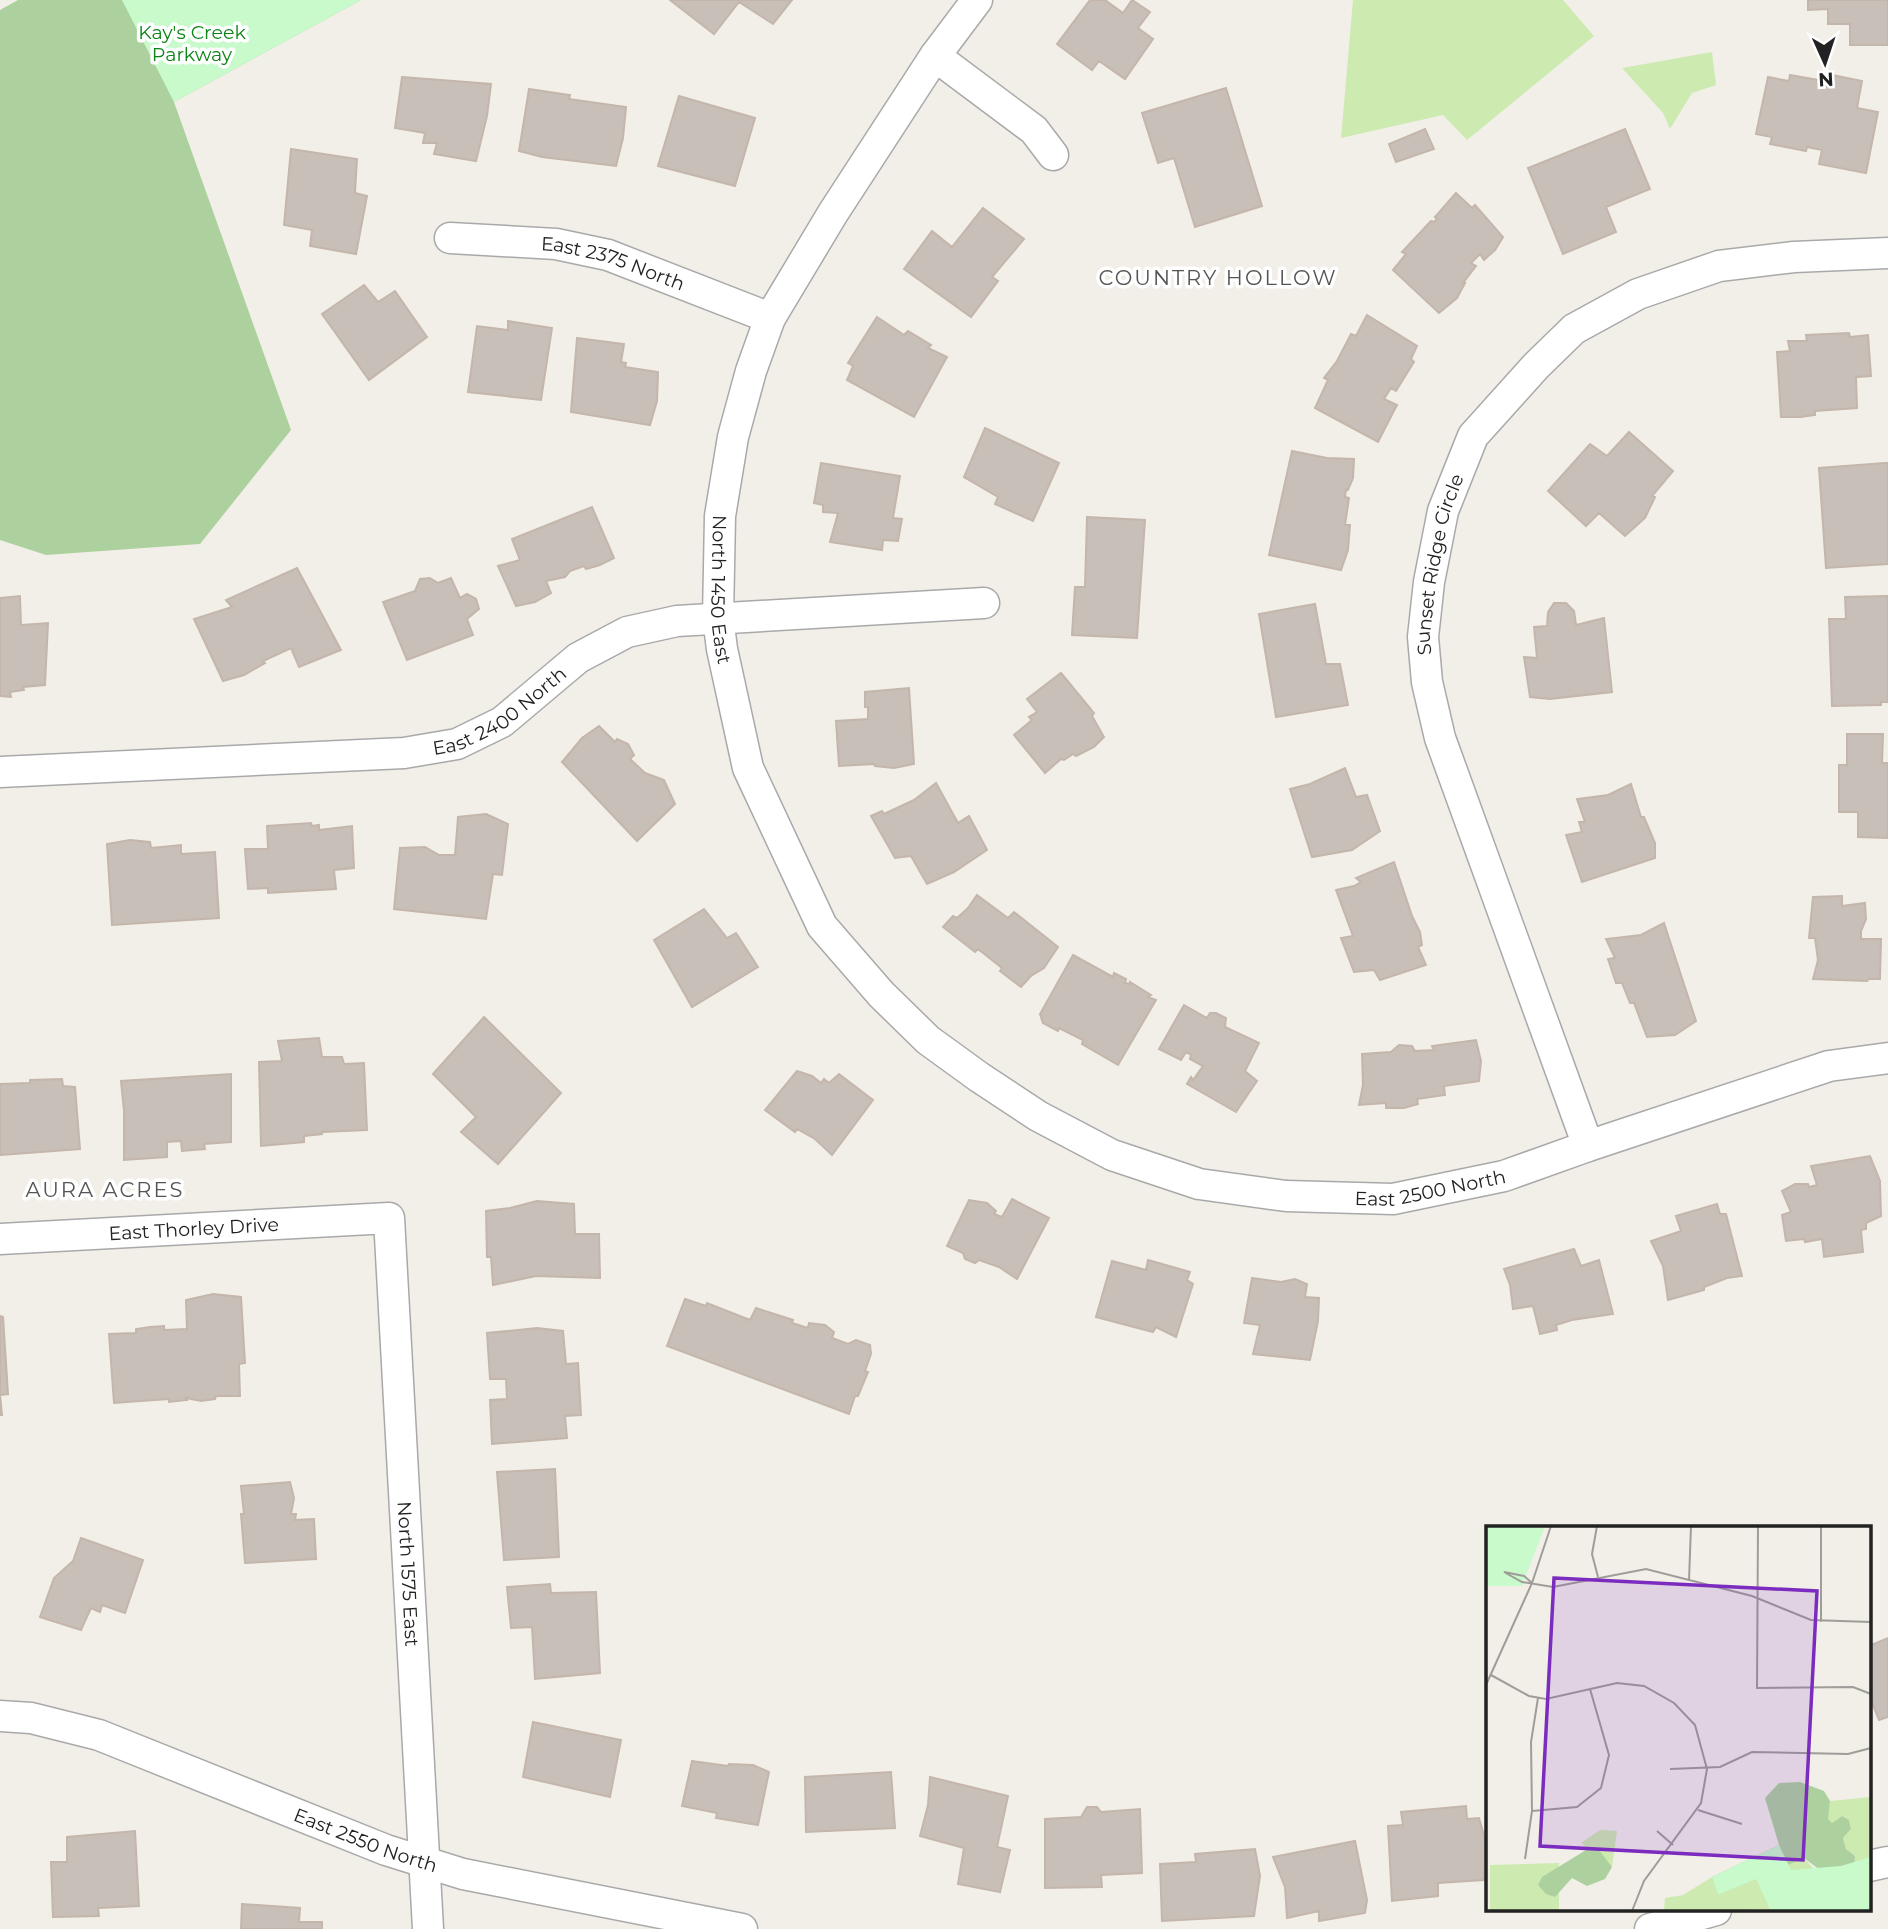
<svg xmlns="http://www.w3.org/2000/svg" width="1888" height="1929" font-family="Montserrat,sans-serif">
<rect width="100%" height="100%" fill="#f2efe9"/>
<path fill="#cdebb0" d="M1353 0H1563L1594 36 1467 140 1443 115 1341 138Z
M1712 52 1716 85 1692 93 1670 129 1663 113 1622 68Z"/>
<path fill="#add19e" d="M18 0H361L174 102 291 430 200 544 46 555 0 540V10Z"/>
<path fill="#c8facc" d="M122 0H361L174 102Z"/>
<path fill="#c7bfb8" stroke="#c4b6ab" stroke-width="2" d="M670 0H792L773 24 739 2 714 34Z
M1090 0H1105L1123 13 1132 0 1150 12 1138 28 1153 39 1125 79 1099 61 1092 70 1057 44Z
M1808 0H1888V45H1850V24H1828V9L1808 10Z
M1790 75 1830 82 1832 75 1862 81 1857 108 1878 112 1866 173 1819 164 1822 150 1807 147 1806 151 1770 144 1772 137 1756 134 1768 77 1789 81Z
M402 77 491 84 487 116 476 161 434 154 437 143H423L425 133 395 128Z
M1226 88 1262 206 1195 227 1174 158 1158 163 1142 113Z
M529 89 570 95 569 99 626 107 623 138 616 166 542 157 519 151Z
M679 96 755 118 735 186 658 166Z
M1425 129 1434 149 1396 162 1389 144Z
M1625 129 1650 189 1606 207 1616 232 1563 254 1528 168Z
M291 149 357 159 355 193 367 196 356 254 310 246 312 230 284 225Z
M1456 193 1472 208 1475 205 1503 237 1495 250 1484 260 1480 254 1471 263 1476 266 1463 283H1465L1457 298 1439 313 1393 270 1406 254 1402 252 1431 221 1434 222 1437 219 1435 217Z
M983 208 1024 239 992 277 998 281 971 317 904 269 932 231 952 247Z
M364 285 378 302 395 291 427 337 369 380 322 314Z
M1367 315 1417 346 1411 359 1414 362 1396 391 1391 388 1384 399 1397 405 1378 442 1315 408 1328 380 1324 378 1337 361 1351 334 1356 336Z
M877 317 904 335 908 331 931 345 928 348 947 357 914 417 847 380 853 366 848 363Z
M508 321 552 328 541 400 468 392 477 326 508 330Z
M1849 333 1850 337 1868 335 1871 376 1856 377 1857 408 1815 411V415L1801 417H1781L1777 352 1790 351 1788 341H1807L1806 335Z
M577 338 624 344 621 362 626 363 625 367 658 372 657 401 650 425 571 412Z
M985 428 1059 463 1033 521 995 504 998 497 964 477Z
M1629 432 1673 471 1652 496 1655 497 1645 518 1625 536 1599 513 1586 526 1548 491 1590 444 1607 456Z
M1292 451 1327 458 1354 459 1353 478 1348 490 1346 489 1345 497 1349 498 1345 525H1350L1348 550 1341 570 1269 555Z
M821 463 900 476 893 518 902 519 898 541 883 540 882 550 830 542 838 513 823 512V505L814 503Z
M1885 463H1888V564L1826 568 1819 468Z
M592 507 614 558 600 565 586 569 584 566 570 571 565 577 546 581 551 593 535 602 516 606 498 566 520 560 512 539Z
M1087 517 1145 520 1137 638 1072 635 1075 587H1085Z
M297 568 341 650 299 667 291 648 263 661 265 663 244 675 223 681 194 619 232 607 226 600Z
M430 578 438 583 451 578 460 598 467 594 476 599 479 609 467 619 473 635 407 660 383 602 415 591 420 579Z
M20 596 21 625 48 623 45 685 23 687 24 690 10 692 11 697 0 696V598Z
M1888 596V702H1881V705L1832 706 1829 619H1846L1845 597Z
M1554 603H1566L1574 611 1576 625 1604 618 1612 692 1550 699 1530 697 1524 657 1537 658 1534 627 1547 626 1548 612Z
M1315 604 1326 664H1340L1348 705 1276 717 1259 614Z
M1061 673 1094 713 1092 716 1104 737 1094 747 1076 756 1073 754 1064 760 1061 759 1045 773 1014 735 1032 720 1029 717 1037 712 1027 699Z
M909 688 914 764 894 768 875 766 874 764 839 766 836 721 868 719V707H865V692Z
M599 726 615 742 617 739 628 744 634 755 630 759 645 773 664 780 675 804 637 841 562 762 582 738Z
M1847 734H1883L1882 763H1888V838L1858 837V812H1839V765H1847Z
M1345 768 1356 797 1367 795 1380 831 1352 850 1312 857 1290 789 1310 784Z
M936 783 958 823 969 816 987 850 954 872 927 884 911 856 895 858 871 816 882 811 884 814 914 800Z
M1631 784 1641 817H1644L1655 843V858L1582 882 1566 835 1582 832 1579 822H1585L1577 799 1608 795Z
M486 814 508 824 502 875 493 874 486 919 394 909 400 848 425 847 439 855H455L458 817Z
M311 823 312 826 319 825V830L352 826 354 868 334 870 336 889 268 893V888L248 889 245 849H268L267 826Z
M130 840 150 842 151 848 181 845V854L215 852 219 918 112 925 107 844Z
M1394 862 1412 916 1420 932 1422 945 1418 947 1426 965 1380 980 1374 970 1354 972 1341 938 1353 936 1336 890 1354 886 1361 882 1356 878Z
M977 895 1008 918 1014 912 1058 947 1044 968 1031 976 1021 987 1000 971 1002 968 978 949 975 952 943 927 953 916 957 918 968 908Z
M1842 896V906L1865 903 1866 919 1861 931V939H1881L1880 979H1869L1867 981 1813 979 1818 960 1815 938H1809L1813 897Z
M704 909 727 938 736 933 758 967 692 1007 654 940Z
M1664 923 1696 1021 1675 1035 1647 1037 1634 1003H1630L1622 983H1616L1608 959 1615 958 1606 939 1641 935Z
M1073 955 1113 977 1114 973 1126 979 1125 983 1130 984V982L1151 995 1148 997 1156 1000 1118 1065 1082 1044 1083 1040 1059 1028 1058 1031 1043 1023 1040 1014Z
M1184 1005 1207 1018 1210 1013H1216L1226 1018 1225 1027 1259 1043 1245 1071 1257 1081 1236 1112 1187 1084 1191 1077 1193 1080 1203 1066 1190 1059 1191 1055 1186 1052 1181 1060 1159 1049Z
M484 1017 561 1093 498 1164 461 1132 476 1117 433 1074Z
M319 1038 322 1057H342L344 1064 364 1063 367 1130 322 1132V1134L304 1136V1142L261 1146 259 1062 282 1061 278 1041Z
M1476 1040 1481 1061 1479 1081 1444 1086 1445 1095 1417 1099 1418 1104 1404 1108H1386V1103L1359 1105 1363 1085 1362 1054 1391 1052 1399 1045 1412 1046 1415 1051 1434 1050 1432 1046Z
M797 1071 812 1076 821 1083 824 1079 829 1083 839 1074 873 1100 832 1155 815 1139 797 1129 795 1132 765 1110Z
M231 1074V1142L204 1144 205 1149 182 1151 181 1141 167 1142V1157L124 1160V1111L121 1081Z
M62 1079 63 1086 75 1087 80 1149 0 1155V1084L30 1083V1080Z
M1870 1156 1880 1181 1881 1216 1866 1223V1229L1861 1230 1863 1252 1824 1257 1822 1239 1805 1242 1804 1239 1786 1241 1782 1215 1791 1212 1782 1191 1795 1184H1808L1809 1187 1817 1185 1811 1166Z
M1012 1199 1049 1218 1017 1279 999 1267 979 1260 975 1263 965 1259 963 1253 947 1246 969 1200 987 1203 996 1211 994 1214 1002 1217Z
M537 1201 574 1204 575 1234H599L600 1278 536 1276 493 1285 491 1257H487L486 1211 510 1208Z
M1717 1204 1720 1214H1726L1742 1276 1727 1278 1704 1287V1290L1668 1300 1663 1266 1651 1241 1681 1231 1676 1216Z
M1574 1249 1581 1266 1599 1260 1613 1314 1572 1320 1556 1325 1557 1330 1540 1334 1533 1306 1513 1309 1510 1285 1504 1269Z
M1148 1260 1190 1272 1187 1280 1193 1284 1176 1337 1156 1327 1153 1332 1096 1317 1112 1261 1146 1270Z
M1252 1278 1281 1282 1295 1279 1307 1284 1305 1297 1319 1298 1318 1321 1310 1360 1253 1354 1260 1325 1244 1323Z
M213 1294 241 1297 245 1363 239 1364 240 1396H216L215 1399 201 1401 186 1398 187 1400 169 1402V1399L114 1403 109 1334 136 1333V1329L150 1327 164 1326V1330L187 1329 186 1300Z
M685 1299 706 1306 707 1303 750 1320 756 1308 793 1320 792 1323 808 1328 809 1323 825 1325 834 1332 832 1338 848 1344 856 1340 870 1345 871 1354 865 1371 868 1372 858 1396H855L849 1414 667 1346Z
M0 1316 3 1317 8 1394 0 1395 2 1415H0Z
M537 1328 563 1331 566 1364 578 1363 581 1415 565 1416 567 1438 492 1444 490 1400 507 1399 506 1379H490L487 1333Z
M555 1469 559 1557 504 1560 497 1472Z
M290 1482 294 1498 291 1514H296L295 1520 314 1519 316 1559 245 1563 241 1514H244L241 1486Z
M81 1538 143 1560 125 1613 102 1605 100 1612 91 1608 81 1630 40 1617 54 1578 73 1561Z
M550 1584 551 1593 596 1592 600 1673 535 1679 532 1627 511 1628 507 1587Z
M1888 1638V1717L1879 1720 1869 1695V1646Z
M533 1722 621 1740 610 1797 523 1777Z
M692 1761 728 1766 729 1764 753 1765 769 1772 758 1825 716 1818 717 1813 682 1806Z
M891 1772 895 1828 806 1832 805 1777Z
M930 1777 1008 1796 997 1847 1010 1850 1000 1892 958 1884 964 1848 920 1836 928 1805Z
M1466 1806 1467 1819 1479 1818 1486 1842 1484 1880 1438 1883V1896L1392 1901 1388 1826 1403 1825 1401 1812Z
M1087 1807H1097L1101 1812 1140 1809 1142 1873 1101 1875 1102 1887 1045 1888V1819L1081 1817Z
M135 1831 139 1906 98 1908 99 1916 53 1917 51 1862H67V1837Z
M1355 1841 1367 1900 1365 1913 1319 1921V1911L1287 1918 1285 1887 1273 1857Z
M1255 1849 1260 1876 1254 1916 1162 1921 1160 1864 1196 1862 1195 1854Z
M242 1904 300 1908 299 1922H322V1929H241Z"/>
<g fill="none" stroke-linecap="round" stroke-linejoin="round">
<defs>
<g id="minor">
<path id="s1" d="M977 0 935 56 833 213 770 318 751 371 733 437 720 516 718 618 722 649 748 768 822 926 881 994 928 1040 979 1077 1038 1116 1112 1155 1199 1184 1286 1196 1393 1199 1504 1176 1588 1146 1829 1066 1888 1058"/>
<path d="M935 56 1034 130 1053 155"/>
<path id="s2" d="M450 238 556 244 608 255 770 318"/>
<path id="s3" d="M0 772 404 753 457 744 502 722 578 658 627 632 677 621 984 603"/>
<path id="s4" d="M1588 1146 1440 738 1427 682 1423 637 1429 582 1443 511 1473 436 1536 366 1574 329 1638 294 1719 266 1794 257 1888 253"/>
<path id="s5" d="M0 1239 389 1218 428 1929"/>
<path id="s6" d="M0 1716 31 1718 99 1735 386 1850 463 1874 742 1929"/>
<path d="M1869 1866 1888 1862"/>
<path d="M1650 1929 1716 1910"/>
</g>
</defs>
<use href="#minor" stroke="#a9a9a9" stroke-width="33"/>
<use href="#minor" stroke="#fff" stroke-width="30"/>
</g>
<g text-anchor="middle" stroke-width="7" stroke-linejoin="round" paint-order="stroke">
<g font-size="19" fill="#0c8416" stroke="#fff">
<text x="192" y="39">Kay's Creek<tspan x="192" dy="22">Parkway</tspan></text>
</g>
<g font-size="19" fill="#222" stroke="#fff">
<text dy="7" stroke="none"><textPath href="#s2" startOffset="166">East 2375 North</textPath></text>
<text dy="7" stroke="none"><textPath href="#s4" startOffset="611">Sunset Ridge Circle</textPath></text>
<text dy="7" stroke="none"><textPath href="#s1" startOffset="658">North 1450 East</textPath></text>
<text dy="7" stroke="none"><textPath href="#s3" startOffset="511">East 2400 North</textPath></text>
<text dy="7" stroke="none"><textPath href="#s1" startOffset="1712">East 2500 North</textPath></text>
<text dy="7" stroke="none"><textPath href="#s5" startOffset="194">East Thorley Drive</textPath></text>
<text dy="7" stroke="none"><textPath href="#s5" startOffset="746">North 1575 East</textPath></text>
<text dy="7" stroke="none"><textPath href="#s6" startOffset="388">East 2550 North</textPath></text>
</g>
<g font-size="21" letter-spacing="2" fill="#555" stroke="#fff">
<text x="1218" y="285">COUNTRY HOLLOW</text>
<text x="105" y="1197">AURA ACRES</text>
</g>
</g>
<g transform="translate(1486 1526)">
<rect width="385" height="385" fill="#f2efe9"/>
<path d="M385 271V382L178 385 179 372 197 369 226 351 232 368 318 332 328 343 368 358 369 330 360 323 357 312 365 303 363 294 356 290 346 297 341 293 344 275ZM114 304 131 305 126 341 95 317ZM73 337V385H4V339Z" fill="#cdebb0"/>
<path d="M314 256 338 265 344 275 342 293 346 297 356 290 363 294 365 303 357 312 360 323 369 330 367 369 318 332 232 369 226 351 293 319 279 272 293 257ZM100 324H113L126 341 119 353 101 360 86 352 69 371 60 368 52 359 56 351Z" fill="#add19e"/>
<path d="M0 0H59L36 60H0ZM293 319 305 344 355 340 385 331V385H285L270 353 232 369 226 351Z" fill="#c8facc"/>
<path fill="none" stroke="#9f9d99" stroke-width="2" d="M111 0 106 28 112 51M272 0 271 162 367 161 385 168M203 54 205 0M46 57 38 50 18 46 36 56 67 61 160 43 266 70 325 94 385 96M335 96V0M5 149 43 170 60 173 131 157 158 160 188 177 209 199 221 243 215 277 158 355 146 385M0 159 46 57 65 0M184 243 234 241 266 226 362 228 385 222M212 284 256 298M46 285 91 281 115 262 123 229 104 163M171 305 187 319M39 333 46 285 45 216 52 172"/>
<path fill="#7b2cbf" fill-opacity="0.15" stroke="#7b2cbf" stroke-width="3.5" d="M68 52 331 65 317 334 54 320Z"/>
<rect width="385" height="385" fill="none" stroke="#222" stroke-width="3.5"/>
</g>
<g transform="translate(1825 63) rotate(177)" stroke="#ffffff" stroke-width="5" paint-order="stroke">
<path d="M0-5L12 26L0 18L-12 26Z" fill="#222222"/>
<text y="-10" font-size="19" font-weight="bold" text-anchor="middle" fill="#222222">N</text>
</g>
</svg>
